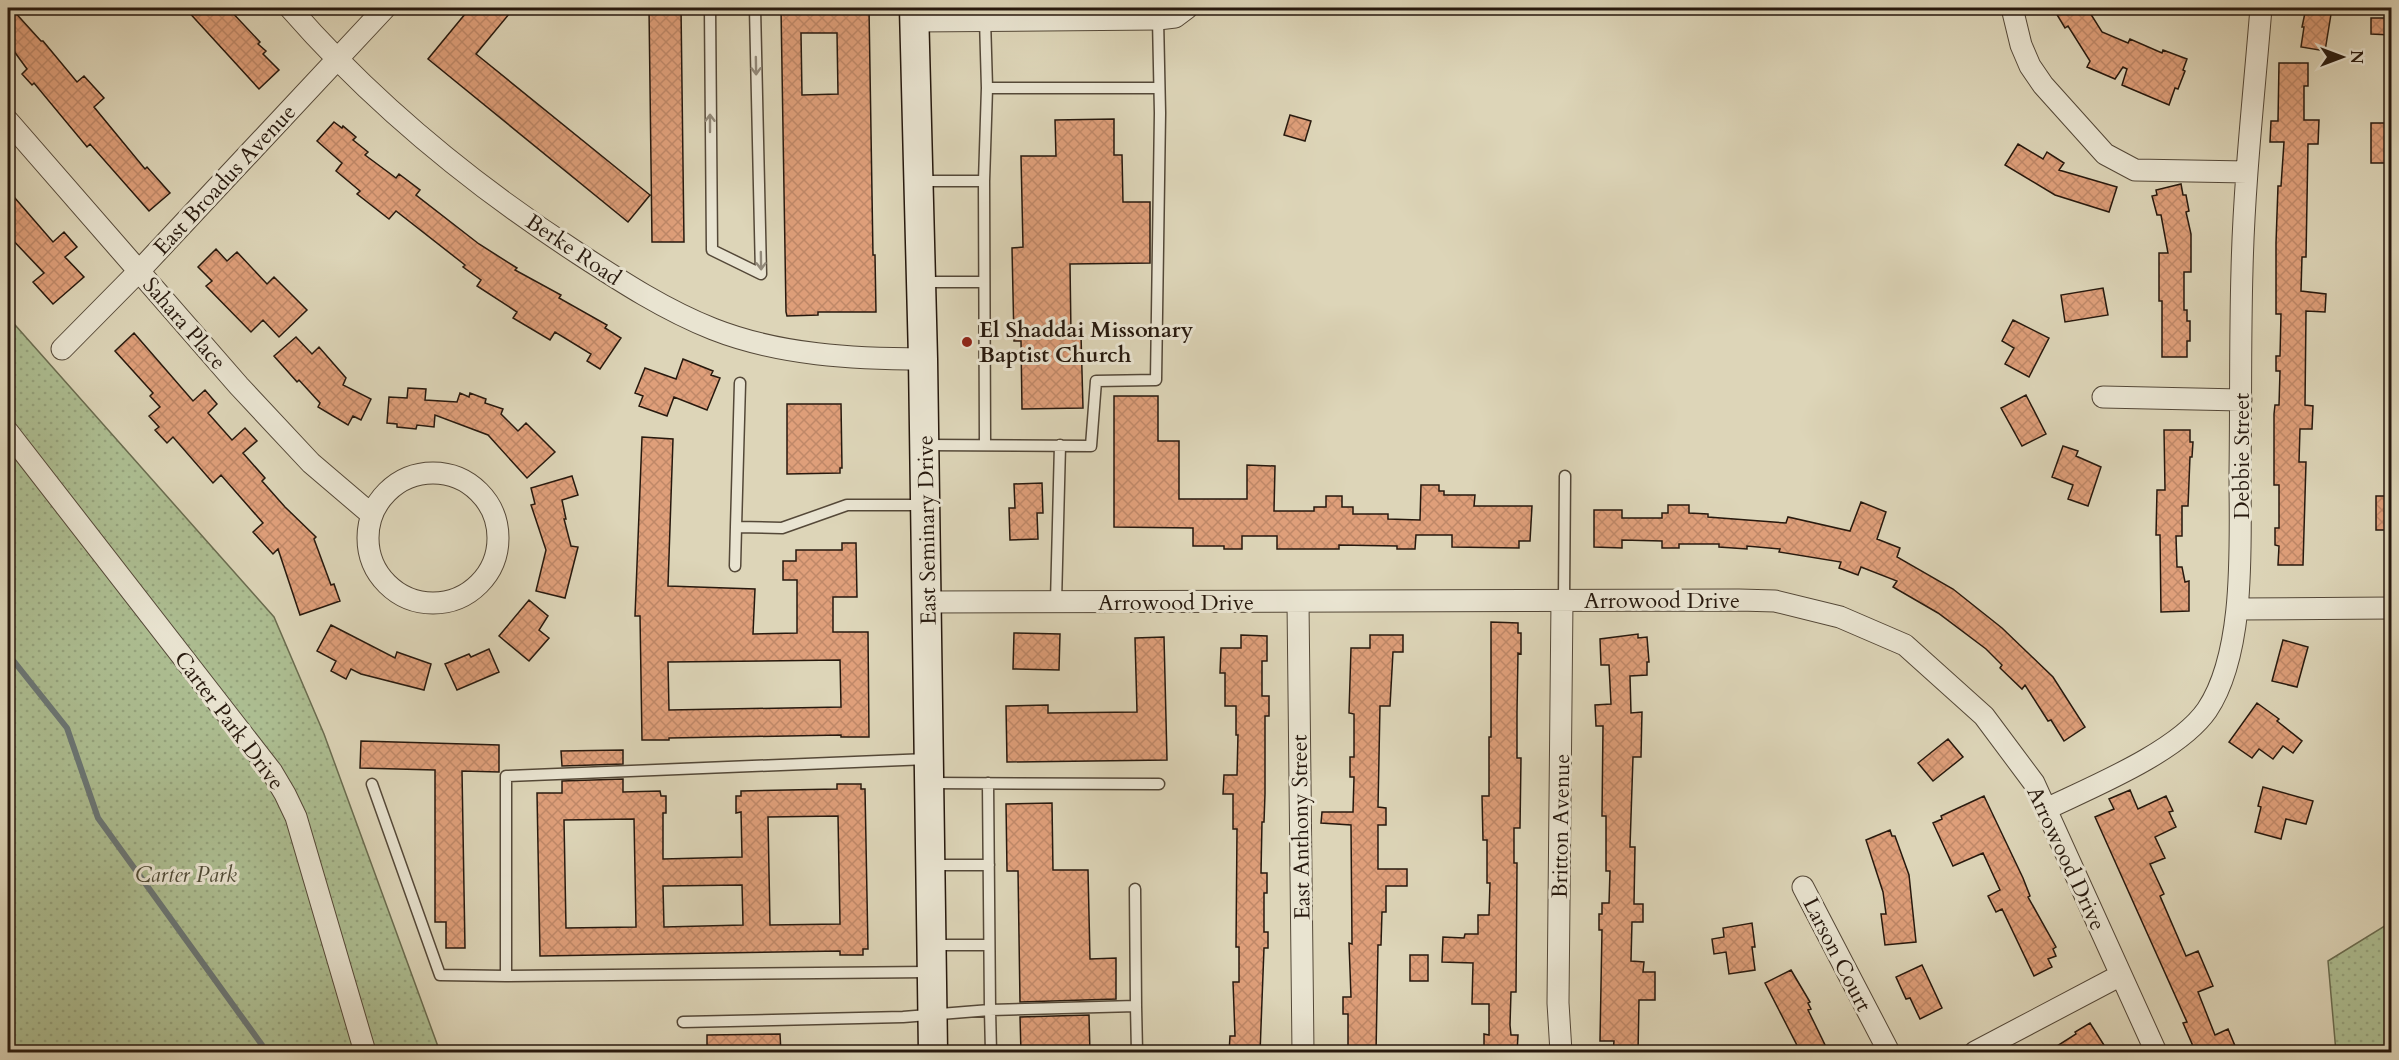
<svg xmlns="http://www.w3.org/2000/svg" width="2399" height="1060" font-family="Cardo,serif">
<defs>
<pattern id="park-dots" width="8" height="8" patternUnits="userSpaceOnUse" patternTransform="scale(1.5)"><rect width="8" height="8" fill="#adbe92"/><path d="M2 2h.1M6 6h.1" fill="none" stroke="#95a37d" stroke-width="1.8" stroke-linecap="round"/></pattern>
<pattern id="building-cross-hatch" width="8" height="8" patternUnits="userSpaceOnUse" patternTransform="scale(1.5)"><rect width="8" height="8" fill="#df9f7a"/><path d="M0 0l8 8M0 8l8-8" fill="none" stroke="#bf8868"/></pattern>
</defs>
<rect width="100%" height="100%" fill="#ddd5b8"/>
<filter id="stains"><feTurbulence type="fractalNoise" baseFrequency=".00333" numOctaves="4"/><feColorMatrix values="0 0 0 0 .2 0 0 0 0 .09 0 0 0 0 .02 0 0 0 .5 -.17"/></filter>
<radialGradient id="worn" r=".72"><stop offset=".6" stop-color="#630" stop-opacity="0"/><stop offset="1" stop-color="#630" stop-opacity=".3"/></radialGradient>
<path fill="url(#park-dots)" stroke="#6a6c50" stroke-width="1.5" d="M8 317 274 617 324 734 440 1052H8Z
M2391 922V1052H2336L2328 961Z"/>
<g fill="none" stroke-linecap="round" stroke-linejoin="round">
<path stroke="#6b7776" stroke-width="6" d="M8 654 67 728 98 818 262 1045 264 1052"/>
</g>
<path fill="url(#building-cross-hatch)" stroke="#27190e" stroke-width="1.5" fill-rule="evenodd" d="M8 8H11L41 41H43L77 82 84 76 104 98 94 107 145 169 147 167 170 193 149 211 90 144 87 147 34 83 32 85 22 74 27 69 8 43Z
M185 8H228L260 42 258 44 266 51 263 54 279 70 259 89Z
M470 8H514L476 54 650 195 628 222 428 59Z
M649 8H681L684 242H652Z
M781 8H869L873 255H875L876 312H818V315L787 316 786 312ZM801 33H837L838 94 802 95Z
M2065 8H2087L2102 32 2128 43 2130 39 2162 53 2163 50 2187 59 2183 70 2185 71 2178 89 2175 88 2169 105 2122 85 2127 69 2123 67 2115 79 2087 67 2090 61 2068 26 2065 28 2056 13Z
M2306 8H2332L2325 51 2301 47 2304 27H2302Z
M2371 18H2391V35L2371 34Z
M2279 63H2308V86H2304V120H2319L2318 144H2308L2306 257H2302L2301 291 2326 294 2325 312 2306 311 2305 405 2313 406 2312 429H2300L2299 462H2306L2303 565H2278L2279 546 2275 545V528H2279V485H2274V414L2275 405H2279L2280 371H2276V356H2280L2281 314H2276V243L2278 186H2281L2284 142H2270L2271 121H2278Z
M1290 115 1311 121 1305 141 1284 135Z
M1114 119V155H1122L1123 202H1150V263L1070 264 1071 335H1081L1083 408 1022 409 1021 341H1014L1012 248 1023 247 1021 156H1056L1055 120Z
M334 122 342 128 343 126 356 137 353 140 368 152 365 155 396 178 399 174 420 190 416 195 479 244 517 268 515 270 561 295 559 298 607 325 605 328 621 338 600 369 587 361 591 354 555 332 550 340 513 318 517 312 477 286 481 280 463 267 465 265 396 211 389 219 357 194 360 191 336 171 342 163 317 141Z
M2371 123H2388V141H2391V163H2371Z
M2018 144 2043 159 2047 152 2064 163 2059 170 2117 187 2109 212 2055 195 2005 165Z
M2181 184 2183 195H2186L2189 211 2186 212 2191 234V272H2184V310H2187V321H2190V341H2187V357H2162V301H2159V253H2168L2161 215H2157L2152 196 2157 195 2156 190Z
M8 190 53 242 64 232 77 247 65 257 84 277 53 304 33 282 44 273 8 235Z
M216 249 227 261 237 252 267 284 274 277 307 310 279 337 263 320 251 332 206 286 212 281 198 267Z
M2103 288 2108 315 2065 322 2061 295Z
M2013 320 2049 338 2029 377 2005 364 2014 348 2002 341Z
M134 333 193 401 205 390 217 404 208 413 232 440 245 428 257 441 243 453 265 478 262 481 285 507 316 537 314 539 331 585 334 584 340 601 300 615 278 549 273 554 253 532 263 523 221 475 213 483 173 437 167 443 155 430 159 427 149 416 160 407 150 396 153 393 115 351Z
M296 337 312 354 319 347 346 378 343 385 371 399 361 420 353 416 348 425 318 407 320 403 299 380 297 382 274 356Z
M683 359 713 371 711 375 720 378 707 410 674 397 667 416 639 406 643 396 635 393 645 368 676 379Z
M408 388 426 389 425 400 457 402 460 393 469 397 470 393 486 399 485 403 503 409 501 414 518 431 526 423 555 452 527 478 488 435 435 415 434 427 417 425 416 429 397 427V424L387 423 389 397 407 398Z
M2026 395 2046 434 2022 446 2001 408Z
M1114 396H1158V441H1179V499H1247V465L1275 466 1274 511H1314V507H1326V496H1342V507H1353V514H1388V519L1420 520 1421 485H1439V491H1444V495H1475L1474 506H1532L1530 541H1519V548L1452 547V535H1416L1415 549H1397V546L1339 545V549H1277V536H1242V549H1224V546H1193V528L1114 527Z
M787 404H841L842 468H840V473L787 474Z
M2164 430H2190V442H2193L2192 457H2190L2188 506H2182V536H2176L2177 567H2182L2185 582 2189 581V611L2161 612 2160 535H2156L2157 490H2165Z
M642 437 673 439 668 586 755 589 753 634 797 633V580H783V561H796V550H842V543H856L857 597H833V632H868L869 737H841V735L669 738V740H642L640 616H635ZM840 660 841 707 669 710 668 662Z
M2063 446 2078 451 2076 456 2101 467 2088 506 2068 499 2073 485 2052 477Z
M572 476 578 495 562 500 566 519H564L571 546 578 547 565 598 536 591 546 550 531 505 535 504 531 488Z
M1042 483 1043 513H1037L1038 539 1010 540 1009 508H1015L1014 484Z
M2376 496H2391V530H2376Z
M1861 502 1886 512 1877 539 1900 548 1897 557 1953 589 2002 628 2053 677 2085 727 2064 741 2051 720 2048 721 2025 685 2022 689 2000 668 2002 665 1986 649 1938 613 1893 587 1897 581 1861 567 1858 575 1839 568 1841 562 1779 552 1780 549 1747 546V549L1719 547V544H1679V548H1662V541L1622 540V548L1594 547V510H1622V518H1662V513H1668V505H1689V513L1708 514V517L1786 523 1788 517 1850 531Z
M529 600 548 616 539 630 549 638 529 661 499 636Z
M1491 622 1518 623V633H1521V654L1518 653 1517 712V758H1521L1520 828H1514V863H1517L1516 992H1511L1510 1025 1511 1035H1518L1517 1052 1514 1053H1489V1050H1484V1034L1489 1035V1004H1472L1473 963 1442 962 1443 937 1464 938 1465 934H1478V915H1489L1490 883H1487V840H1483L1482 796H1489V737H1491Z
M331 625 395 658 397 652 431 664 424 690 361 674 351 669 346 679 331 671 336 661 317 651Z
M1014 633 1060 634 1059 670 1013 669Z
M1638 634V638L1647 637 1649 662H1647V675L1630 676 1631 713 1642 712 1641 757H1633L1630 847H1635L1634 904H1643V922H1632L1631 961 1644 962 1643 972H1655V1000H1639L1638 1053H1613L1614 1041H1600L1602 930H1599V914H1602V903H1609L1610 871H1606V816H1602L1603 726H1596L1595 705 1611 704 1609 665H1601L1600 639Z
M1241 635 1267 636V661H1262V696H1269V716H1265V794L1264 822H1262L1261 873H1267V893H1264V932H1268V948H1264L1260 1053H1229L1230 1036H1235L1233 982H1239V947H1236L1237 829H1233V794H1223L1224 775H1237L1238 735H1236V706H1225V673H1220L1221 648H1241Z
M1370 635H1403V652H1393L1390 706H1380L1378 807 1386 808V825H1378V869H1407V886H1386V912H1382L1381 945H1378L1376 1053H1348V1014H1343V997H1351L1349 943 1352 944 1351 825 1321 823 1322 812H1353L1354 777H1350V757H1354V714L1349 713 1351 648H1370Z
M1164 637 1167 760 1007 762 1006 706 1048 705V713L1137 712 1135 638Z
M2283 640 2308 647 2297 687 2272 681Z
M489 649 499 672 457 690 445 664 469 654 471 657Z
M2257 703 2279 719 2277 721 2302 741 2293 753 2283 746 2273 759 2259 749 2252 758 2229 742Z
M1948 739 1963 757 1933 781 1918 763Z
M361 741 499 745V772L462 771 465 948H446V922H435V770L360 768Z
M623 750V764L562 766 561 751Z
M623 779V792L660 791 661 796H666V813H663V859L742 857 741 812 736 813V796H741V791L837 789V784H861V789H865L868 949H863V955H840V951L540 956 537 793H562V781ZM838 816 840 924 770 925 768 817ZM634 819 636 927 566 928 564 820ZM742 885 743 925 664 927 663 886Z
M2263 787 2313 801 2306 824 2286 819 2281 839 2255 832 2261 807 2258 806Z
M2130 790 2138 809 2166 796 2173 811 2169 812 2176 827 2155 837 2165 858 2150 864 2164 894 2160 896 2186 956 2198 951 2213 986 2198 992 2215 1035 2228 1029 2238 1053H2196L2183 1023 2187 1022 2095 817 2114 809 2109 799Z
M1984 796 2023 878 2030 896 2028 897 2056 947 2053 949 2056 956 2048 959 2052 967 2034 976 2002 909 1996 912 1988 896 2000 890 1983 853 1953 866 1933 823 1942 819 1941 816Z
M1052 803 1053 870H1088L1090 959 1116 958V999L1020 1002 1018 871H1007L1006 804Z
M1890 830 1892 836H1895L1909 875 1916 942 1885 945 1881 914H1886L1883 892 1866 840Z
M1752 923 1755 947H1752L1755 970 1729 974 1726 952 1714 954 1712 939 1724 937 1723 928Z
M1410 955H1428V981H1410Z
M1922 965 1942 1008 1920 1019 1910 998 1906 999 1896 977Z
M1791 970 1810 1002 1808 1003 1811 1009 1808 1010 1829 1053H1801L1765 983Z
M1089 1015 1090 1053H1021L1020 1017Z
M2090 1023 2109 1053H2046L2076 1034 2075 1032Z
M780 1034 781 1053H707V1035Z"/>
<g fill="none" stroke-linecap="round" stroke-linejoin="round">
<defs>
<path id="service" d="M710 8 712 250 761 274 755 8
M985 19 987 88H1159
M921 181H984
M922 282H984
M740 383 736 527 782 528 847 505H925
M985 444 984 181 987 88
M925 445 1091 446 1096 381 1156 380 1160 113 1158 19
M735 566 736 527
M1564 600 1565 476
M1056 602 1060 445
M928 759 506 776V976L930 972
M929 783 1159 784
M372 784 440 975 506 976
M932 865H989
M933 945H989
M1136 1006 1137 1052
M683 1022 903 1017 990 1010 988 783
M991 1052 990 1010 1136 1006 1135 889"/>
<path id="minor" d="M290 8C373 103 473 185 579 254 622 282 665 310 713 329 779 355 854 359 923 359
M2012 8 2021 45 2030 66 2043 85 2105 154 2135 170 2247 172
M914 21 1158 19 1175 17 1187 8
M8 121 239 386 311 463 372 515
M62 349 140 270 385 8
M2103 397 2241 400
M8 432 272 772 285 794 296 817 365 1052
M368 538a65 65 0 1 1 130 0a65 65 0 1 1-130 0Z
M927 602 1739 600 1775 601 1840 617 1905 645 1984 716 2034 783 2156 1052
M1298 602 1303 1052
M2237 609 2392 608
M2046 809C2092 787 2178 752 2207 710 2246 652 2240 543 2240 474 2241 406 2240 338 2242 270 2244 182 2254 95 2261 8
M1803 887 1889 1052
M1561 1052 1558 1003 1562 600
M1975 1052 2121 975"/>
<path id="secondary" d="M914 8 923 359 933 1052"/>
</defs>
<use href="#service" stroke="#544838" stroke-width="13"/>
<use href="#minor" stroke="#544838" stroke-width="23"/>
<use href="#secondary" stroke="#27190e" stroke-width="31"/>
<use href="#service" stroke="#e9e4d1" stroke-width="10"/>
<use href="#minor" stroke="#e9e4d1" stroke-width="21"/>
<use href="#secondary" stroke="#e9e4d1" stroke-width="28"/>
</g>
<defs><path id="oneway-shaft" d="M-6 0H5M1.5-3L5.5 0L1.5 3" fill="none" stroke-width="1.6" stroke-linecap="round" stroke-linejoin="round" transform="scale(1.5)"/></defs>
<g stroke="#928979">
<use href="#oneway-shaft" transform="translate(756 66) rotate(89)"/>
<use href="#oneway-shaft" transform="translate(710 123) rotate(-90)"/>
<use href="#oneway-shaft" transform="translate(761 261) rotate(89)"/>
</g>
<circle fill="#8f2418" stroke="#e9e4d1" stroke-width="2" cx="967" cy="342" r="6"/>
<g text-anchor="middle" stroke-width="6" stroke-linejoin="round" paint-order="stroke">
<g font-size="22" fill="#27190e" stroke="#e9e4d1">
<text transform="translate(224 179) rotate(-47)" y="8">East Broadus Avenue</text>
<text transform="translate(574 249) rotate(34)" y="8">Berke Road</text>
<text transform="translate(185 323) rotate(49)" y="8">Sahara Place</text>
<text transform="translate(2241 456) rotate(-90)" y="8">Debbie Street</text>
<text transform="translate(926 530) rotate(-91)" y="8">East Seminary Drive</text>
<text x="1662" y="608">Arrowood Drive</text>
<text x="1176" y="610">Arrowood Drive</text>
<text transform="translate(230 720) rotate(53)" y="8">Carter Park Drive</text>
<text transform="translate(1560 826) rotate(-89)" y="8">Britton Avenue</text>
<text transform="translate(1300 827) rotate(-91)" y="8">East Anthony Street</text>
<text transform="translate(2067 858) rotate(65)" y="8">Arrowood Drive</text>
<text transform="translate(1838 954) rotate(63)" y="8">Larson Court</text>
</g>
<g font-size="22" font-weight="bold" fill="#27190e" stroke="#e9e4d1" text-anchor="start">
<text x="979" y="337">El Shaddai Missonary<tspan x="979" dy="25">Baptist Church</tspan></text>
</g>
<g font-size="22" font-style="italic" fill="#4f4b36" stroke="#e9e4d1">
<text x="186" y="882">Carter Park</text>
</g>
</g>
<rect width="2399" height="1060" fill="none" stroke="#ddd5b8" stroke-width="30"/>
<rect x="9" y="9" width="2381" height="1042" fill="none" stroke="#27190e" stroke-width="3"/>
<rect x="15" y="15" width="2369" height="1030" fill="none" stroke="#27190e" stroke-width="1.5"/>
<g transform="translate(2342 57) rotate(90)" stroke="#e9e4d1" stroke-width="4.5" paint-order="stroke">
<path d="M0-4.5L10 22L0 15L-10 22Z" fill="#27190e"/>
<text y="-9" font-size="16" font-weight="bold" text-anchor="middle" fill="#27190e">N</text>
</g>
<rect width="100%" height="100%" filter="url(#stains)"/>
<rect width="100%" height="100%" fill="url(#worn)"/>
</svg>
